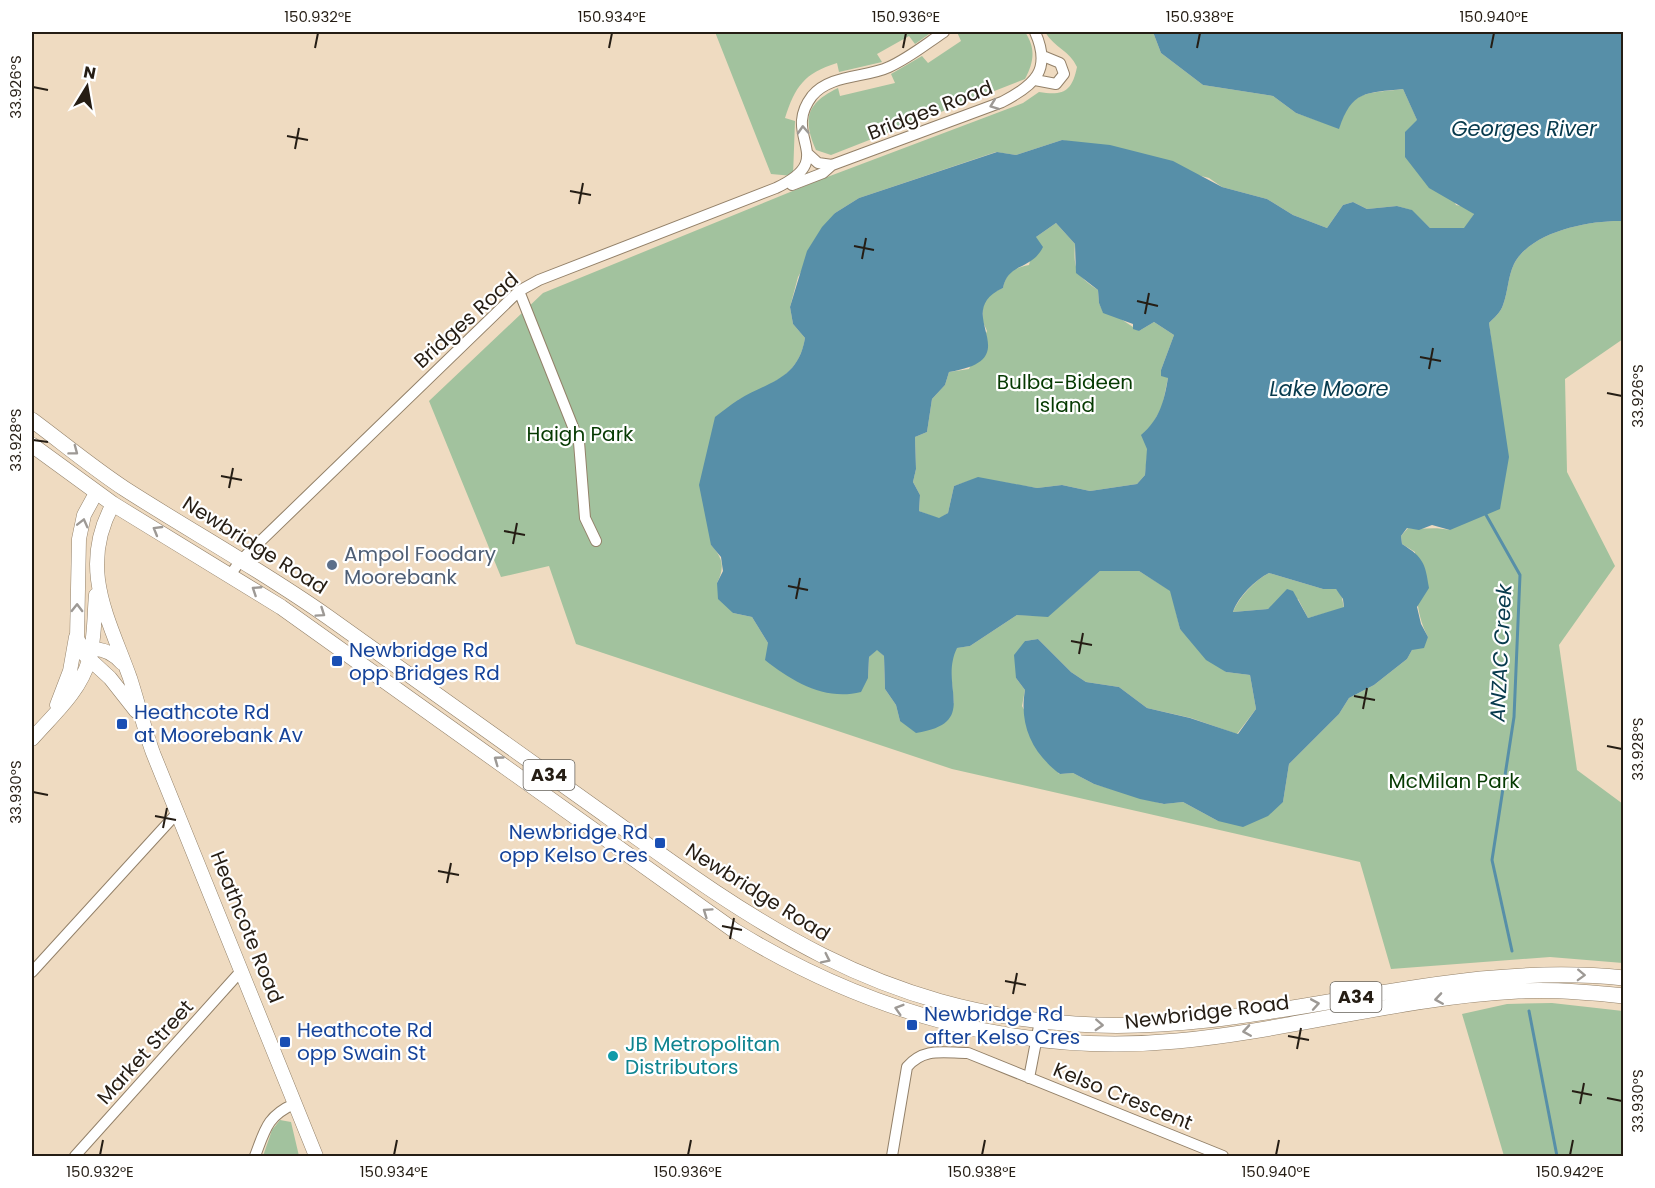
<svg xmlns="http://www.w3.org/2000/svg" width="1655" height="1188" font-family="Poppins,sans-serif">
<rect width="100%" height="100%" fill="#efdbc1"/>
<path fill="#a2c29e" d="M715 32H932L915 44 909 36 877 54 882 62 839 72 837 63C804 73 795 87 785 118L795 121 793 176 771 174Z
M957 32H1025C1036 48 1034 62 1025 79L831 155 816 150C802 118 807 103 838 88L840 96 895 83 891 74 922 56 928 63 961 41Z
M1045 32H1153L1161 53 1203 85 1273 96 1296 113 1339 128C1352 89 1366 94 1403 89L1456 205 1466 207 1474 214 1465 228H1430L1411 210 1397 206 1367 209 1353 202 1343 205 1327 228 1293 215 1267 199 1222 187 1209 178 1062 140 1016 155 996 152 859 198 835 213 798 277 790 307 793 324 805 338C799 377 770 384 738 400L711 545C723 558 725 567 717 583L733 613 752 617 768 643 868 678 869 657 877 649 884 656 885 689 896 705 900 721 954 703 950 662 956 648 970 646 1017 615 1048 616 1100 571H1139L1171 591 1180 629 1226 672 1250 675 1256 709 1237 734 1191 718 1147 708 1119 687 1086 682 1071 672 1038 639 1025 641 1016 678 1025 690 1022 706 1059 774 1073 773 1094 784 1163 804 1183 802 1218 821 1283 802 1289 764 1339 714 1349 698 1374 685 1407 659 1412 650 1428 637C1414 611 1416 581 1415 552L1402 544 1401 536 1408 528C1423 530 1433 526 1450 530L1498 392 1489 323C1494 318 1501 312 1503 305 1508 292 1508 276 1514 264 1531 231 1591 220 1623 221V339L1565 379 1567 472 1615 566 1559 645 1577 770 1623 804V963L1550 957 1391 969 1360 862 952 769 576 644 549 566 501 577 429 401 543 293 822 179 1023 103 1039 92C1063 96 1072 92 1077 67 1070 51 1055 48 1045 32Z
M1056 223 1075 244C1073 270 1077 276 1098 290L1099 303 1103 312 1115 315 1139 331 1154 322 1174 335 1161 370 1168 378 1162 407 1150 428 1145 475 1137 484 1090 491 1062 485 1037 488 978 478 954 486 948 513 939 519 919 511 920 495 913 482 916 469 915 437 927 432 932 399 945 385 949 372 969 369 987 331 983 322V302L992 293 1003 288C1006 272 1014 268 1029 265L1036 237Z
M1269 573 1323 589H1336L1341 593 1344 608 1308 618 1298 599 1276 603 1268 609 1233 612C1239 597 1254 581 1269 573Z
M1552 1003 1623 1011V1156H1504L1462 1014 1507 1004Z
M280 1120 291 1122 299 1156H263L272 1130Z"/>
<path fill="#578fa8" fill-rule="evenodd" d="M1153 32H1623V221C1591 220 1531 231 1514 264 1508 276 1508 292 1503 305 1501 312 1494 318 1489 323L1509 457 1500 509 1450 530 1432 525 1419 530 1407 528 1401 536 1402 544C1424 558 1425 563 1429 588L1417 607 1421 624 1428 637 1424 648 1412 650 1407 659 1374 685 1349 698 1339 714 1289 764 1283 802 1268 816 1243 827 1218 821 1183 802 1164 804 1140 799 1094 784 1073 773 1060 774C1032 753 1019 725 1025 690L1016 678 1014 655 1025 641 1038 639 1071 672 1086 682 1119 687 1147 708 1190 718 1238 734 1256 709 1250 675 1226 672 1206 660 1180 629 1170 591 1139 571H1100L1048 617 1017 615 970 646 957 648C938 687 981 723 916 733L900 721 896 705 885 689 884 656 877 650 869 657 868 678 861 692C825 701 793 682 765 660L768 643 752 617 733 613 718 599 717 583 723 571 721 557 711 545 699 485 715 417C723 411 730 405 738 400 769 381 798 380 805 338L793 324 790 307 807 251 822 227 835 213 859 198 997 152 1016 155 1062 140 1110 145 1173 161 1222 187 1267 199 1293 215 1327 228 1343 205 1353 202 1367 209 1397 206 1412 210 1430 228H1464L1474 214 1429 188 1405 157V132L1417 120 1403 89C1366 93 1352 90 1339 129L1296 113 1273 96 1203 85 1161 53ZM1056 223 1075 244 1076 273 1098 290 1099 303 1103 313 1133 324V329L1139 331 1154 322 1174 335 1161 370V376L1168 378C1164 401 1160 419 1141 435L1147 449 1145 475 1137 484 1090 491 1062 485 1037 488 978 477 954 486 948 513 939 518 919 511 920 495 913 482 916 469 915 437 927 432 932 399 945 385 949 372C1032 359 948 313 1003 288 1008 262 1031 271 1043 247L1036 237ZM1269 573 1323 589H1336L1343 599 1344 607 1308 618 1293 591 1287 589 1268 609 1233 612C1238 597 1255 580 1269 573Z"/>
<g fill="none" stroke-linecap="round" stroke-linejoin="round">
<path stroke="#578fa8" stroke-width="3" d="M1485 513 1520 575 1514 717 1492 860 1512 951
M1529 1011 1557 1156"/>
<defs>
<path id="minor" d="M1035 80 1056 84 1064 74 1060 63 1043 56
M807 153 818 163 832 165
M792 185 823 173 832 165 1002 102C1035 85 1052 70 1035 32
M519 291 579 442 585 518 596 541
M231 574 240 561 519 291 539 280 776 188C840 158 780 138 812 96 830 74 866 78 889 67 909 58 926 44 944 32
M32 972 178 812
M1029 1078 1040 1021
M75 1156 241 971
M255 1156C265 1130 267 1116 294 1104
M892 1156 907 1067C924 1047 944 1053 968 1053L1223 1156"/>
<path id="major" d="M96 493 84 515 79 539 77 638 85 655 110 678 136 711
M113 504C78 568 108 617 130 678 138 703 144 728 153 753L316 1156
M83 651C98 646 112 652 122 663
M57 705 70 671 76 637
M32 739C53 715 80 692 89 660 95 639 94 616 96 595"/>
<path id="highway" d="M32 420C63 443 93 468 125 489 192 532 263 571 328 617 420 683 512 748 604 814 758 925 877 1011 1075 1024 1260 1037 1438 958 1624 978
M32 445 113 504 281 607 735 931C869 1013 1020 1056 1177 1041 1292 1030 1403 997 1518 991 1553 989 1589 992 1624 996"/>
</defs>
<use href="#minor" stroke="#938169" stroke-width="12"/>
<use href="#major" stroke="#938169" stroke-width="15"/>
<use href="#highway" stroke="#938169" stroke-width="16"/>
<use href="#minor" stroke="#fff" stroke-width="10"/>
<use href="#major" stroke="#fff" stroke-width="14"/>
<use href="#highway" stroke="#fff" stroke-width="15"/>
</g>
<defs><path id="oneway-chevron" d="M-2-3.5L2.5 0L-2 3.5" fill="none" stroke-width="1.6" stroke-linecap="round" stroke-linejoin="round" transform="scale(1.5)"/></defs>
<g stroke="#9d9995">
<use href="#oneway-chevron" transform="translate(994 105) rotate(159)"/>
<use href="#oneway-chevron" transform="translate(803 130) rotate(-93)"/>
<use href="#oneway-chevron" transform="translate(74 451) rotate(37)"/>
<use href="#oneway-chevron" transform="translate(83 523) rotate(-76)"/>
<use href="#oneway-chevron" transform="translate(157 530) rotate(-150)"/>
<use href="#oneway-chevron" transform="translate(256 590) rotate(-147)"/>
<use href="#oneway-chevron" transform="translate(77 608) rotate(-89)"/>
<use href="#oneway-chevron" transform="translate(321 613) rotate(34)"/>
<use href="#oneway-chevron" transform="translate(498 760) rotate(-144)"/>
<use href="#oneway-chevron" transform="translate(707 912) rotate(-145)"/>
<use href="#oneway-chevron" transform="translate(826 959) rotate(26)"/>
<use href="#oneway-chevron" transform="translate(1581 975) rotate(2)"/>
<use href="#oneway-chevron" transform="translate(1439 999) rotate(171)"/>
<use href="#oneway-chevron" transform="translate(1315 1004) rotate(-10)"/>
<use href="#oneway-chevron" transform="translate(899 1009) rotate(-163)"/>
<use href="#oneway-chevron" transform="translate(1099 1025) rotate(3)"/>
<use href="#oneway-chevron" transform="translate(1247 1031) rotate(171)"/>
</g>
<path fill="none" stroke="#251d14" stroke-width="2" d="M315 48 318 33M609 48 612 33M903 48 906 33M1197 48 1200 33M1491 48 1494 33M33 87 48 90M287 136 308 140M295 149 299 128M570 191 591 195M579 204 583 183M854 246 874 250M862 259 866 238M1137 301 1158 306M1145 314 1149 293M1420 357 1441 361M1429 369 1433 348M1607 393 1622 396M33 440 48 442M221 476 242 480M229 488 233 468M504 531 525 535M513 544 517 523M788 586 808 590M796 599 800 578M1071 641 1092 645M1079 654 1083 633M1354 696 1375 700M1363 709 1367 688M1607 746 1622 749M33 792 48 795M155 816 176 820M163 828 167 808M438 871 459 875M447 883 451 863M722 926 742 930M730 939 734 918M1005 981 1026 985M1013 994 1017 973M1288 1036 1309 1040M1297 1049 1301 1028M1572 1091 1592 1095M1607 1098 1622 1101M1580 1104 1584 1083M100 1155 103 1140M394 1155 397 1140M688 1155 691 1140M982 1155 985 1140M1276 1155 1279 1140M1570 1155 1573 1140"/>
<circle fill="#5c6f8a" stroke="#fff" stroke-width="2" cx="332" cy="565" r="6"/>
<g fill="#1a4fb4" stroke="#fff" stroke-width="2">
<rect x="331" y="655" width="12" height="12" rx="3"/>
<rect x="116" y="718" width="12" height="12" rx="3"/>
<rect x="654" y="837" width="12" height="12" rx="3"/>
<rect x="906" y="1019" width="12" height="12" rx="3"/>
<rect x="279" y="1036" width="12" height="12" rx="3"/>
</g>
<circle fill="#0f9aa8" stroke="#fff" stroke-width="2" cx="613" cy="1056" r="6"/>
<g text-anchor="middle" stroke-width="4.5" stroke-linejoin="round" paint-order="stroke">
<g fill="#fff" stroke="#66615a" stroke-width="1.5">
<rect x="523.5" y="760" width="51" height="30" rx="4.5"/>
<rect x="1330.5" y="982" width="51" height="30" rx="4.5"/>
</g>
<g font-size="18" font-weight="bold" fill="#251d14">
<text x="549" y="781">A34</text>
<text x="1356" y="1003">A34</text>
</g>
<g font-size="20" fill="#251d14" stroke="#fff">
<text transform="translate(930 110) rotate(-21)" y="7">Bridges Road</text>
<text transform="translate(466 320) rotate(-42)" y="7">Bridges Road</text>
<text transform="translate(255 545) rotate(32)" y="7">Newbridge Road</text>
<text transform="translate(758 892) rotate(32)" y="7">Newbridge Road</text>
<text transform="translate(247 927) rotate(68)" y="7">Heathcote Road</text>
<text transform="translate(1207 1012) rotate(-7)" y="7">Newbridge Road</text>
<text transform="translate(145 1052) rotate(-48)" y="7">Market Street</text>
<text transform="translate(1123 1096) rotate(22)" y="7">Kelso Crescent</text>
</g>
<g font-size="20" fill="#063a02" stroke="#fff">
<text x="1065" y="389">Bulba-Bideen<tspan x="1065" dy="23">Island</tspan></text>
<text x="580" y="441">Haigh Park</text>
<text x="1454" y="788">McMilan Park</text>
</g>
<g font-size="20" fill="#4e5e75" stroke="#fff" text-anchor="start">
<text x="344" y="561">Ampol Foodary<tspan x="344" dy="23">Moorebank</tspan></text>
</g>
<g font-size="20" fill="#164399" stroke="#fff" text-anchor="start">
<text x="349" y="657">Newbridge Rd<tspan x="349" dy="23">opp Bridges Rd</tspan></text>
<text x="134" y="719">Heathcote Rd<tspan x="134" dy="23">at Moorebank Av</tspan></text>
<text x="648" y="839" text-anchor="end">Newbridge Rd<tspan x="648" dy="23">opp Kelso Cres</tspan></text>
<text x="924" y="1021">Newbridge Rd<tspan x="924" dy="23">after Kelso Cres</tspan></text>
<text x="297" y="1037">Heathcote Rd<tspan x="297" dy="23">opp Swain St</tspan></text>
</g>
<g font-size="20" fill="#0d838f" stroke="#fff" text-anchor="start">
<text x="625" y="1051">JB Metropolitan<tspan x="625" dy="23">Distributors</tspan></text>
</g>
<g font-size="21" font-style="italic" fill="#073a4d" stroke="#fff">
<text x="1524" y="136">Georges River</text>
<text x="1329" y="396">Lake Moore</text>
<text transform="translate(1501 653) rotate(-87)" y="7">ANZAC Creek</text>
</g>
</g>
<rect width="1655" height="1188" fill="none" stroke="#ffffff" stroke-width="66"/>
<g transform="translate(87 87) rotate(11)" stroke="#ffffff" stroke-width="4.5" paint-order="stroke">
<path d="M0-4.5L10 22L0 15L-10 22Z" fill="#251d14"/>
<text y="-9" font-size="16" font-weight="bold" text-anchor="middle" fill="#251d14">N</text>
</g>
<rect x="33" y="33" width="1589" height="1122" fill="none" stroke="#251d14" stroke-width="2"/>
<g font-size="15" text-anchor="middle" fill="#251d14">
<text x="318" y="22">150.932°E</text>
<text x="612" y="22">150.934°E</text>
<text x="906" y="22">150.936°E</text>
<text x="1200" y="22">150.938°E</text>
<text x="1494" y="22">150.940°E</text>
<text transform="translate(16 87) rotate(-90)" y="5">33.926°S</text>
<text transform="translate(1638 396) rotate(-90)" y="5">33.926°S</text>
<text transform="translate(16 440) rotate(-90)" y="5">33.928°S</text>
<text transform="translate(1638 749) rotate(-90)" y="5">33.928°S</text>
<text transform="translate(16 792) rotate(-90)" y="5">33.930°S</text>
<text transform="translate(1638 1101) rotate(-90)" y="5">33.930°S</text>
<text x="100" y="1177">150.932°E</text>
<text x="394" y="1177">150.934°E</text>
<text x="688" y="1177">150.936°E</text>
<text x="982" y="1177">150.938°E</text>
<text x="1276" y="1177">150.940°E</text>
<text x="1570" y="1177">150.942°E</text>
</g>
</svg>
